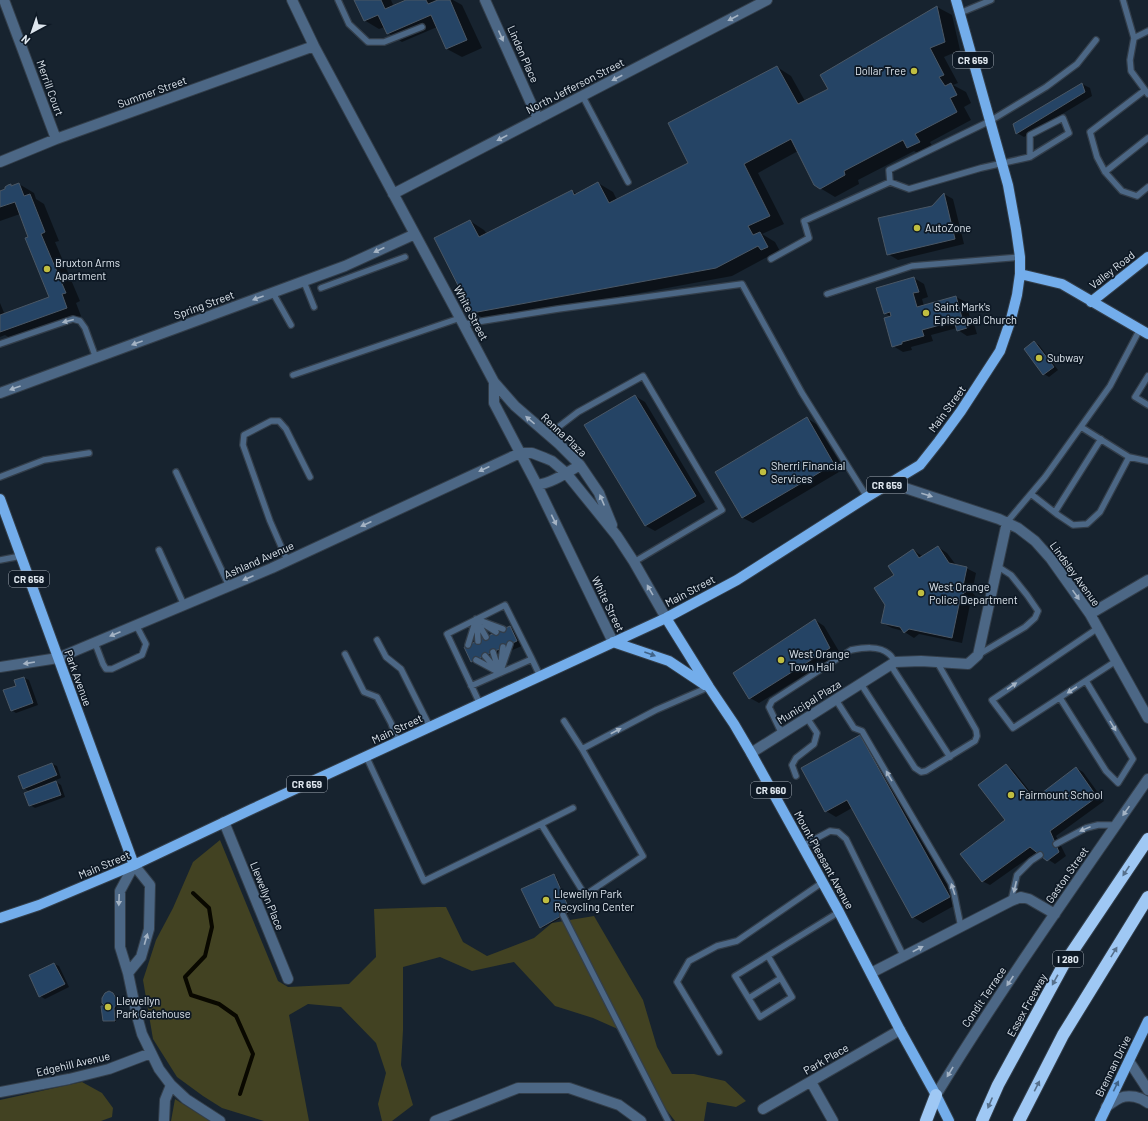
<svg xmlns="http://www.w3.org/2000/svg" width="1148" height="1121" font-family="Barlow,sans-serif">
<rect width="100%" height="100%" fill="#17232f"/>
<path fill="#424222" d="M220 840 278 981 288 987 349 984 376 957 374 909 436 907H446L463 942 487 956 534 938 552 923 594 916 643 1000 657 1047 672 1074H694L725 1081 746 1101 736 1107 707 1102 704 1121H675L654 1094 620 1030 593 1018 555 1006 514 962 472 971 440 957 403 967V1030L401 1065 413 1105 392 1121H382L378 1104 386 1073 376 1043 341 1007 308 1004 289 1015 309 1121H264L222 1108 203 1096 177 1077 153 1039 143 980 156 940 173 908 193 862Z
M82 1082 102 1093 113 1108 112 1117 101 1121H0V1100Z
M175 1099 210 1121H171Z"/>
<path fill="#0007" d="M355 0H391L394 7 408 0H434L436 2 440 0H453L462 5 482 48 462 57 447 49 437 27 402 42 388 33 385 27 379 29 364 20Z
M937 7 952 15 960 50 944 57 958 83 953 85 966 92 971 103 964 107 971 120 930 142 934 150 923 156 914 151 858 180 859 184 835 197 820 188 798 151 758 173 784 224 762 234 775 242 782 255 776 258 771 255 732 276 488 321 473 312 470 221 484 230 487 234 572 191 577 194 598 183 613 192 617 200 690 163 777 67 791 76 805 101 829 90 821 76Z
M1082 84 1090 88 1092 96 1024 137 1017 133 1014 125Z
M19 184 34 193 36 199 44 204 59 241 55 242 80 301 76 303 81 316 15 341 5 335 0 337V303L5 315 50 297 20 214 0 221V192L7 189 11 185 13 187Z
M944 194 953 199 964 244 898 260 888 254Z
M914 278 924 284 928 297 922 299 924 306 956 297 966 302 971 322 974 324 977 334 967 336 958 330 957 328 931 335 933 341 911 347 912 350 903 352 893 346 891 317 885 313Z
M1034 342 1039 345 1058 370 1049 377 1044 374 1025 350Z
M635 396 645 402 705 502 655 531 646 526Z
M807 418 816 424 844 469 753 523 743 518 716 472Z
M938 547 947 553 956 565 966 568 976 573 972 592 976 597 971 600 962 643 919 634 914 638 903 631 892 628 882 623 895 575 913 550 922 556Z
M815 620 824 626 840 653 759 703 750 698Z
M510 627 517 631 524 645 479 665 472 661Z
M24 678 29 680 38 705 16 713 11 710Z
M860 736 870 742 959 903 923 923 913 917 852 808 836 817 826 811Z
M52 764 57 766 61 778 46 784 47 785 56 782 61 785 65 797 35 808 30 805V792L24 788 19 776Z
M1006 766 1013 770 1036 799 1076 768 1083 772 1104 801 1056 836 1066 856 1055 864 1037 852 990 885 982 881 1006 820Z
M554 875 556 876 571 912 543 928 541 927Z
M54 964 59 966 69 987 45 999 40 996 30 975Z
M113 994 115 995 119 1001V1004L115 1010 116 1022 106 1021 104 1020 107 1007Z"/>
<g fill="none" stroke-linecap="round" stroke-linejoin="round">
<path stroke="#090800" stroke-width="4" d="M193 893 209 908 212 927 205 956 185 977 191 995 219 1004 236 1016 253 1054 240 1094"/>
</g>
<path fill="#254465" stroke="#4a5765" d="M354 0H381L385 9 406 0H426L428 4 438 0H450L467 40 446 49 431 15 387 34 378 15 364 21Z
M937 6 945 42 930 48 944 75 939 77 945 86 951 83 957 95 950 98 957 112 915 134 920 142 907 148 903 140 844 171 845 175 820 189 814 185 791 139 744 164 770 216 748 226 753 235 760 232 768 247 761 250 758 246 716 268 472 313 434 238 470 220 479 237 572 190 574 195 598 182 609 203 688 163 668 123 777 66 798 104 828 89 820 75Z
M1082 83 1085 92 1016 134 1013 124Z
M19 183 24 196 30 194 45 232 41 234 66 293 62 294 67 308 0 332V315L49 297 25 238 28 237 15 202 0 207V191L5 189V187L8 185 11 184V186Z
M944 193 955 239 887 255 878 218 932 206Z
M914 277 919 292 913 293 917 307 956 296 962 318 964 317 967 328 957 331 954 321 922 330 924 336 902 342V344L892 347 884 318 891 316 890 312 884 314 876 288Z
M1034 341 1054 367 1043 375 1024 349Z
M635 395 696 496 645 526 584 425Z
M807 417 834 464 742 518 715 472Z
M938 546 949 563 967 567 963 586 967 591 961 595 952 638 909 629 904 633 900 627 881 623 885 605 874 588 894 575 888 566 913 549 919 558Z
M815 619 830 648 749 699 733 673Z
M510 626 517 641 471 662 464 647Z
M24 677 33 703 11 711 3 690 16 686 14 680Z
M860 735 950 897 912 918 847 800 825 812 801 768Z
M52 763 57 775 23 789 18 776Z
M1006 764 1034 799 1076 767 1097 797 1050 831 1059 852 1047 861 1030 847 982 882 960 854 1005 820 978 785Z
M56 781 61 795 29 806 24 793Z
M554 874 570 911 540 928 521 889Z
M54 963 65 984 39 997 29 975Z
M109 991 113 993 117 1000V1003L114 1008 115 1021H103L101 1006H105L102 1003V998L105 993Z"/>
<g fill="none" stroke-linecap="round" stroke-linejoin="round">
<defs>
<path id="lane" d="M338 0 349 24 368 42H384L422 27
M1123 0 1134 38 1130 60 1131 71 1148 94
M960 13 991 0
M1134 38 1148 31
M1145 90 1090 132 1097 157 1105 172 1122 191 1137 196 1148 187
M582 95 628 182
M1030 157V135L1063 118 1069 133 1030 157 981 168 909 189 890 182 889 170 990 121 1046 87 1077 64 1096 40
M1105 172 1148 138
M771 259 809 238 804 221 890 182
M304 282 314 307
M321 288 405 257
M273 293 291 325
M827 294 912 266 1020 257
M464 324 558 309 742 284 802 393 867 497
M0 344 73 319 80 321 85 328 96 358
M293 375 460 318
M1148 376 1135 397 1148 405
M1081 427 1129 457 1148 461
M548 435 578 412 643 376 722 510 634 562
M176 472 229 586
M0 477 44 460 89 453
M1031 494 1058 515 1073 525 1087 524 1100 512 1129 457
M1055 512 1101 439
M1007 522 1045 477 1110 386 1140 329
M159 550 184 605
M0 560 21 556
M287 560 270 521 243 445 244 435 271 421H279L286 429 310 477
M476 619 503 629
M477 621 486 637
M477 623 478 641
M485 625 496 632
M1098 628 992 700 1013 728 1116 661
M377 640 386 657 401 669 430 727
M95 643 103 664 106 669H112L142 655 146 644 136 625
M468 645 476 619
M493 652 499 671
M345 654 364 692 377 697 391 723 398 742
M978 655 1025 627 1035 618 1038 611 1027 595 1011 575 997 566
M485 656 497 670
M531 657 540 676
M476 660 500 673
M501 663 503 647
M890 664 950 757
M500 673 510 644
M861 684 915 768 921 772 926 771 975 741 977 736 976 730 937 662
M471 686 532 659 505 605 447 634 480 704
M1060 698 1106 771 1118 783 1133 759 1086 681
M836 700 854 728 862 731 951 883 954 893 961 927
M782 734 769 707 772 701 851 650C862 648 879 645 889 654 892 656 893 659 895 662
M582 749 656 710 709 687
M366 756 424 881 541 824 585 895 643 856 582 749 564 721
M796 776 792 765 796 758 814 744 817 733 807 718
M541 824 573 808
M1056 844 1086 828 1098 825H1116
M802 846 830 831 838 832 846 839 904 957
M1011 901 1017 875 1031 861 1040 855
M563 915 668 1121
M768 956 792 997 760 1017 735 976 839 912
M749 998 781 978
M719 1052 677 982 689 961 717 946 737 941 823 882"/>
<path id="street" d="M4 0 56 139
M292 0 314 46 460 318 494 382V403L537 485 613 642
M485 0 538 119
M0 162 56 139 314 46
M393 194 767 0
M494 382 515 406 559 444 580 465 599 493 612 525
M0 393 345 266 415 234
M890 483 999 519 1018 528 1035 541 1051 559 1090 614 1148 718
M537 485C552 483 566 473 580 465
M1090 614 1148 580
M0 667 58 658 272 568 520 453H532L545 458 552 461 566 473 617 536 634 562 666 618
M751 753 895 662 921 661 968 664 978 655 1007 522
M224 822 288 979
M128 973 141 957 149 929 150 885 134 865 120 891V947L128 973 137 1016 142 1034 159 1069 171 1085 186 1099 220 1121
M871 973 1011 901 1021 897 1029 899 1055 914
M1129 1061 1148 1090
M811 1082 833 1121
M0 1092 69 1079 109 1069 151 1053
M936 1095C1002 987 1076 883 1148 779
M1106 1107C1111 1104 1115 1100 1120 1098 1129 1094 1141 1097 1148 1103
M763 1109 900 1030
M164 1121 165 1100 171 1085
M435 1121 518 1088H569L619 1105 641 1121"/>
<path id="primary" d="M1020 274 1062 284 1148 334
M1091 302 1148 257
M0 499 134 865
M666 618 709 687 734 724 751 753 839 912 900 1030 936 1095 949 1121
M613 642 669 661 705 685
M0 918 39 905 134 865 252 809 666 618 737 580 867 497 920 465 939 441 961 411 1000 351 1011 319 1017 295 1020 274V257L1016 229 1008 185 956 0
M1100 1121 1148 1021"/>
<path id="highway" d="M926 1121 936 1095
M982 1121 998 1085 1064 964 1148 839
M1019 1121 1063 1035 1148 897"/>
</defs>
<use href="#lane" stroke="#333e4a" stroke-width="8"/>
<use href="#street" stroke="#333e4a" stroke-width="12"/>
<use href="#primary" stroke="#333e4a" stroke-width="12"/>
<use href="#highway" stroke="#333e4a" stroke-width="14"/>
<use href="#lane" stroke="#4c6785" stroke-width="5.5"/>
<use href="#street" stroke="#4c6785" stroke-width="10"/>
<use href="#primary" stroke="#73adeb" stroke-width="10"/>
<use href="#highway" stroke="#9fc8f4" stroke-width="12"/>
</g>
<defs><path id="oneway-solid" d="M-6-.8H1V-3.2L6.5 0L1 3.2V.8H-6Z"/></defs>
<g fill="#a4b3c4">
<use href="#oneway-solid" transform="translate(733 18) rotate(152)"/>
<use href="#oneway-solid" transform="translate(501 36) rotate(66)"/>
<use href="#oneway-solid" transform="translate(617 78) rotate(153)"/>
<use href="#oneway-solid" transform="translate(502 138) rotate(153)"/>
<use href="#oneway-solid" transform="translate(379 250) rotate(155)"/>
<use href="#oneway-solid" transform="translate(258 298) rotate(160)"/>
<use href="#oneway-solid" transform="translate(68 321) rotate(165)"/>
<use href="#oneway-solid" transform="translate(137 343) rotate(160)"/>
<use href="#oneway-solid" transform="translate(15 388) rotate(160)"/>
<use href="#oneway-solid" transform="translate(530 420) rotate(-140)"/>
<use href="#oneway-solid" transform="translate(484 469) rotate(155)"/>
<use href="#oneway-solid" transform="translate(927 495) rotate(18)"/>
<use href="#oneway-solid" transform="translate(602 500) rotate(-113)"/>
<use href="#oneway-solid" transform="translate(554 520) rotate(64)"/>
<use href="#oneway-solid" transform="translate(366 524) rotate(155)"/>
<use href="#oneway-solid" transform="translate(248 578) rotate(157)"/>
<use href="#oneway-solid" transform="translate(650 590) rotate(-120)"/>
<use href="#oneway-solid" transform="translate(1076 595) rotate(55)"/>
<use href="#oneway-solid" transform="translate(115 634) rotate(157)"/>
<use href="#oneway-solid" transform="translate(29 663) rotate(171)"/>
<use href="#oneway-solid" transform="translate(1012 686) rotate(-34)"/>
<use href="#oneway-solid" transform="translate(1072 690) rotate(147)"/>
<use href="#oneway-solid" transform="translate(1113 726) rotate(59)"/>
<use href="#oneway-solid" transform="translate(616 731) rotate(-28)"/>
<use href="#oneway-solid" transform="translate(889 776) rotate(-120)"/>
<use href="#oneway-solid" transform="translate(1126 811) rotate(125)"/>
<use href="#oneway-solid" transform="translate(1085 829) rotate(158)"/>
<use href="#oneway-solid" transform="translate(1015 887) rotate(103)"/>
<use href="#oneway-solid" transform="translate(953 889) rotate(-108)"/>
<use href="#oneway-solid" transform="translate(119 900) rotate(92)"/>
<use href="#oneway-solid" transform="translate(146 939) rotate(-74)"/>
<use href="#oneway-solid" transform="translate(918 949) rotate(-27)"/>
<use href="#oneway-solid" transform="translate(1010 981) rotate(124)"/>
<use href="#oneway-solid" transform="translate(950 1072) rotate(121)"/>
</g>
<g fill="#406388">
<use href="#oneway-solid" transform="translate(650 654) rotate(20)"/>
<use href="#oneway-solid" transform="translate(1116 1086) rotate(-64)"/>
</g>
<g fill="#56708c">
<use href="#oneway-solid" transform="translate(1126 871) rotate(124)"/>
<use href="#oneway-solid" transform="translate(1114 952) rotate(-58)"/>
<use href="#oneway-solid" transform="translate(1055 980) rotate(119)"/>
<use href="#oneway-solid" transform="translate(1037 1086) rotate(-63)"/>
<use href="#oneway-solid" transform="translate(990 1103) rotate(113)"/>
</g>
<g fill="#c0be41" stroke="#0e1925" stroke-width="1.5">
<circle cx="914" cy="71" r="4"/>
<circle cx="917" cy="228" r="4"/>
<circle cx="47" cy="269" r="4"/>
<circle cx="926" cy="313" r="4"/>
<circle cx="1039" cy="358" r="4"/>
<circle cx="763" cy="472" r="4"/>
<circle cx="921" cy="593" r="4"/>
<circle cx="781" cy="660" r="4"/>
<circle cx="1011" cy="795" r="4"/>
<circle cx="546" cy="900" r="4"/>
<circle cx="108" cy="1007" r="4"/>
</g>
<g text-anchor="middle" stroke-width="3.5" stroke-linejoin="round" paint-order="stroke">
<g fill="#0e1925" stroke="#a0a8b2" stroke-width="1">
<rect x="953" y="52" width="40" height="16" rx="3"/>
<rect x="867" y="477" width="40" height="16" rx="3"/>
<rect x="9" y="571" width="40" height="16" rx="3"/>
<rect x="287" y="776" width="40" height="16" rx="3"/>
<rect x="751" y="782" width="40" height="16" rx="3"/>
<rect x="1053" y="951" width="30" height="16" rx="3"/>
</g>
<g font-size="10" font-weight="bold" fill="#dee6ee">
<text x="973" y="64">CR 659</text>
<text x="887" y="489">CR 659</text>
<text x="29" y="583">CR 658</text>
<text x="307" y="788">CR 659</text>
<text x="771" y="794">CR 660</text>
<text x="1068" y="963">I 280</text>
</g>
<g font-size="11" fill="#dee6ee" stroke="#0e1925">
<text transform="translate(523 54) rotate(66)" y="4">Linden Place</text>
<text transform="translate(575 86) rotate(-27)" y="4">North Jefferson Street</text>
<text transform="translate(50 88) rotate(70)" y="4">Merrill Court</text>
<text transform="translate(152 92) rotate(-20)" y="4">Summer Street</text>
<text transform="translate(1112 270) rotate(-38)" y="4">Valley Road</text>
<text transform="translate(204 305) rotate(-20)" y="4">Spring Street</text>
<text transform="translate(471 313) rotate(62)" y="4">White Street</text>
<text transform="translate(947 409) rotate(-54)" y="4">Main Street</text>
<text transform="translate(564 435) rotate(43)" y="4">Renna Plaza</text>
<text transform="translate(259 560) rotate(-24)" y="4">Ashland Avenue</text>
<text transform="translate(1075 574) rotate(54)" y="4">Lindsley Avenue</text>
<text transform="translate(690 591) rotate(-28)" y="4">Main Street</text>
<text transform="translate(608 604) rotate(64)" y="4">White Street</text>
<text transform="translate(78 678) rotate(70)" y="4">Park Avenue</text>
<text transform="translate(809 702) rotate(-32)" y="4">Municipal Plaza</text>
<text transform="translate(397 729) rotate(-25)" y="4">Main Street</text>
<text transform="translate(824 860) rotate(61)" y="4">Mount Pleasant Avenue</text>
<text transform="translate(104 865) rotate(-23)" y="4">Main Street</text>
<text transform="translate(1067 875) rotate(-55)" y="4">Gaston Street</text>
<text transform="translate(267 896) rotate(68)" y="4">Llewellyn Place</text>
<text transform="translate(984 997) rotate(-56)" y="4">Condit Terrace</text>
<text transform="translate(1027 1005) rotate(-61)" y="4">Essex Freeway</text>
<text transform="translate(826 1059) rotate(-30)" y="4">Park Place</text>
<text transform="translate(73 1064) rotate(-13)" y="4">Edgehill Avenue</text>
<text transform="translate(1113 1066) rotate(-64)" y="4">Brennan Drive</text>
</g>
<g font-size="11" fill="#dee6ee" stroke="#0e1925" text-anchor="start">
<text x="906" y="75" text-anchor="end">Dollar Tree</text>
<text x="925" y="232">AutoZone</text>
<text x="55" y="267">Bruxton Arms<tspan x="55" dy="13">Apartment</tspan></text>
<text x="934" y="311">Saint Mark's<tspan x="934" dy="13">Episcopal Church</tspan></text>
<text x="1047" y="362">Subway</text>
<text x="771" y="470">Sherri Financial<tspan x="771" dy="13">Services</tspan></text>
<text x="929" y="591">West Orange<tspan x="929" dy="13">Police Department</tspan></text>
<text x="789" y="658">West Orange<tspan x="789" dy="13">Town Hall</tspan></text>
<text x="1019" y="799">Fairmount School</text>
<text x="554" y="898">Llewellyn Park<tspan x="554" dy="13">Recycling Center</tspan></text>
<text x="116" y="1005">Llewellyn<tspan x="116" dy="13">Park Gatehouse</tspan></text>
</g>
</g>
<g transform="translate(32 32) rotate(220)" stroke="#0e1925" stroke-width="3" paint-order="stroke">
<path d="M0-3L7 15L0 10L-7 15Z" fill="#dee6ee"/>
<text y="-6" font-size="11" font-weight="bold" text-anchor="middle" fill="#dee6ee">N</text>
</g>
</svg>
